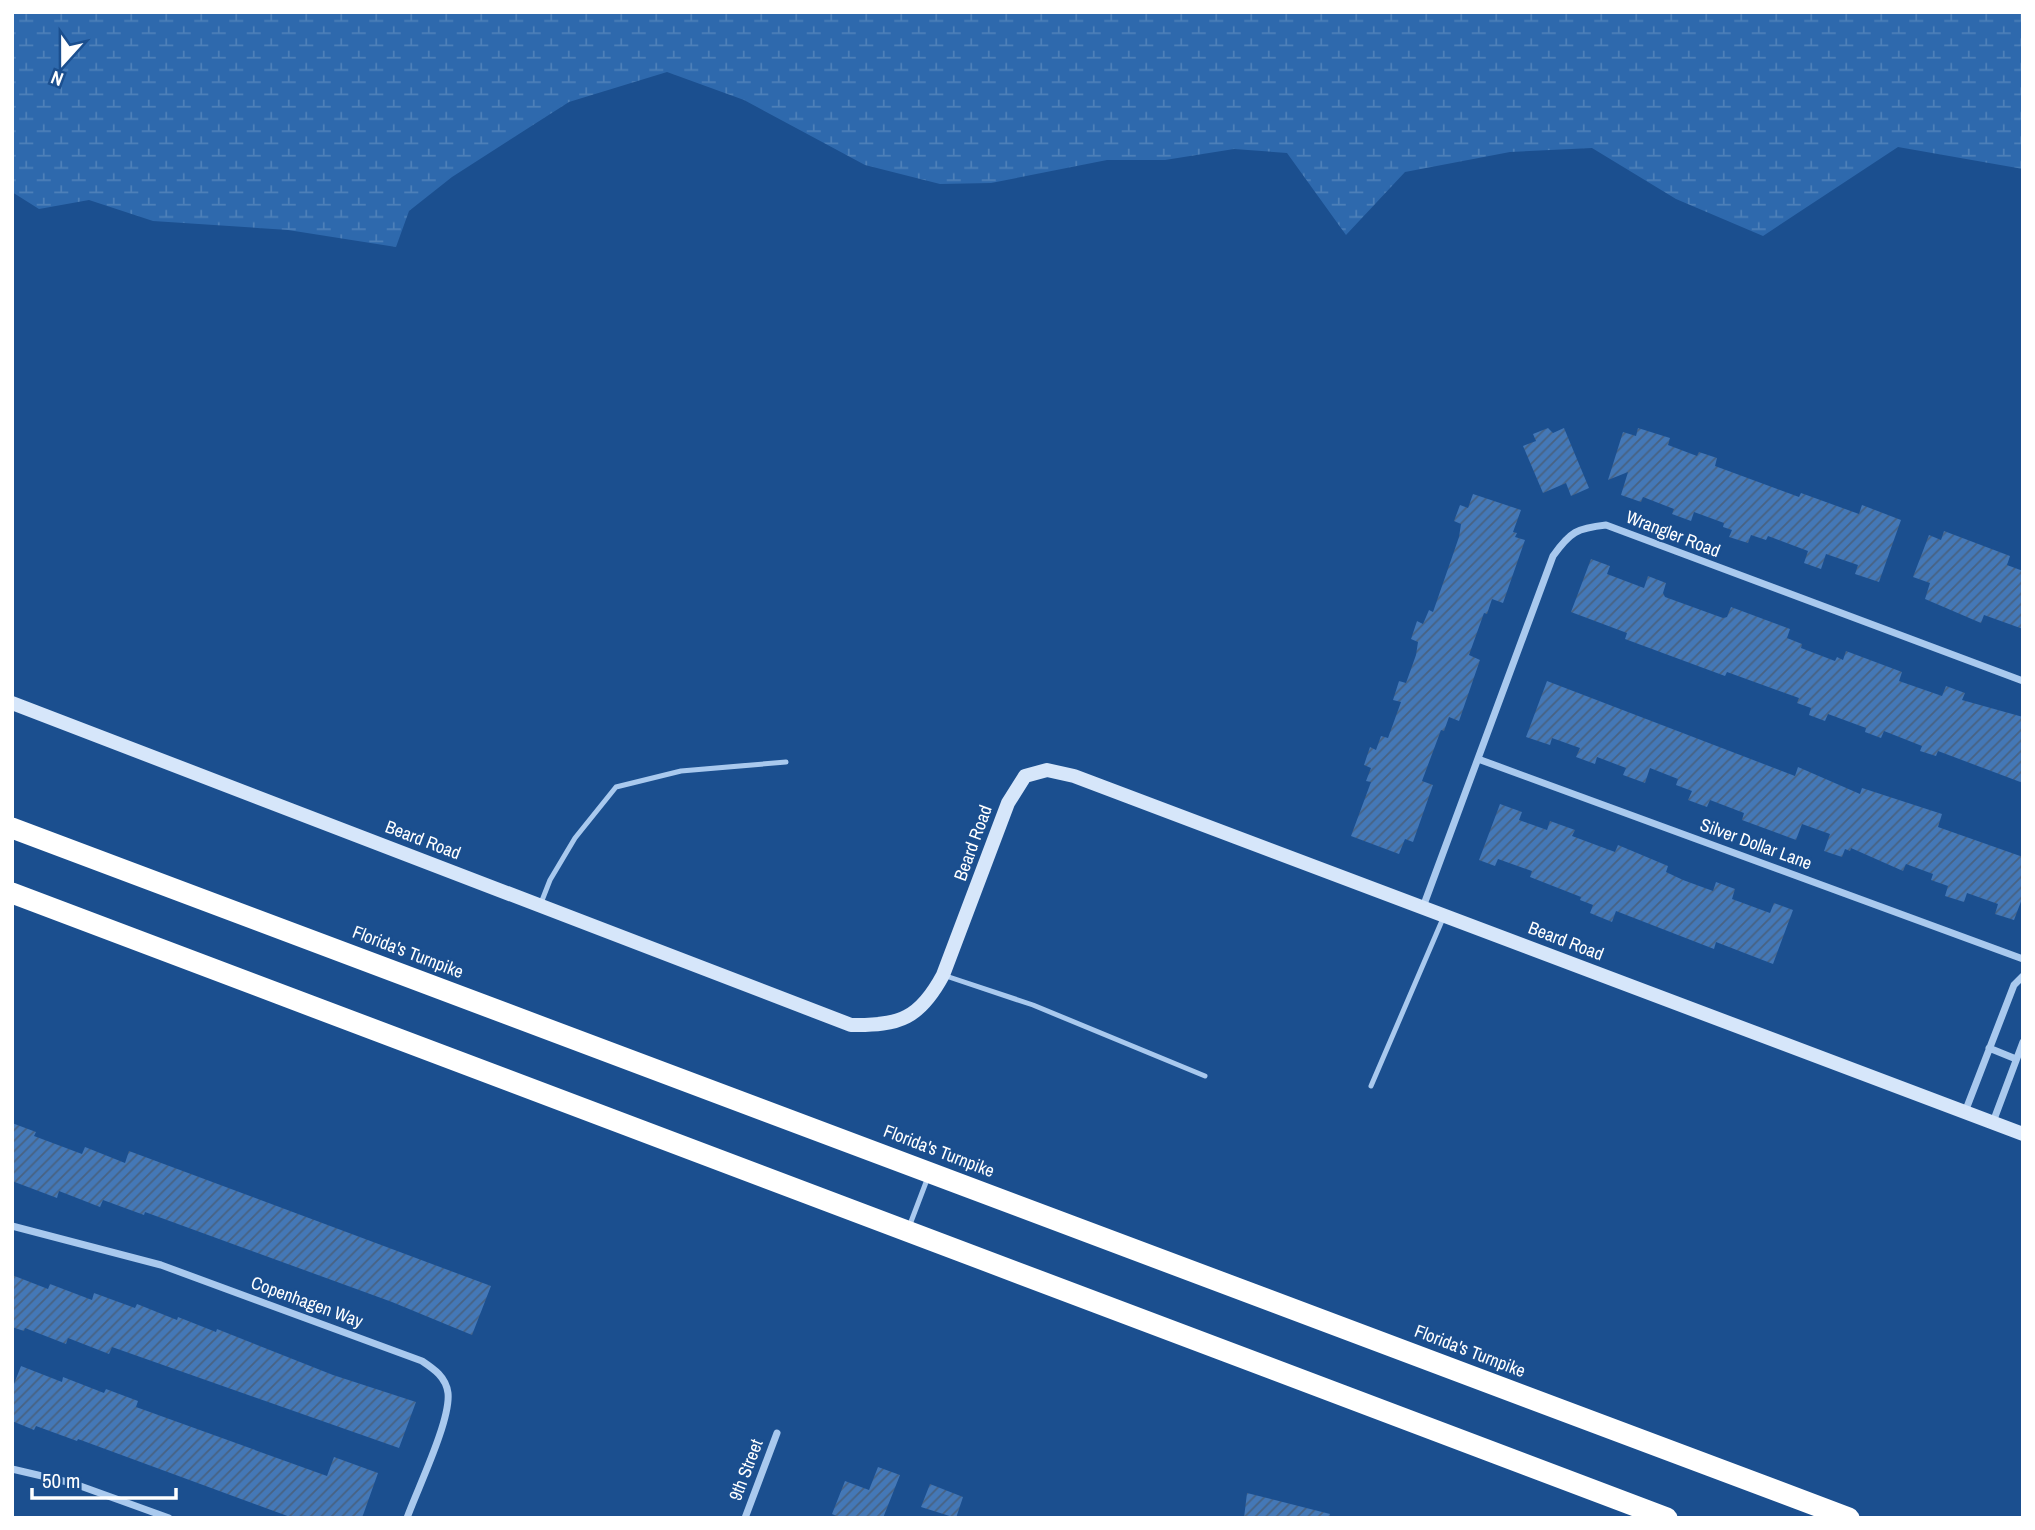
<svg xmlns="http://www.w3.org/2000/svg" width="2035" height="1530" font-family="'Archivo Narrow',sans-serif">
<defs>
<pattern id="wetland-marsh" width="20" height="14" patternUnits="userSpaceOnUse" patternTransform="scale(1.75)"><rect width="20" height="14" fill="#2e69ad"/><path d="M1 5h8M5 5V1M11 12h8M15 12V8" fill="none" stroke="#4d80b9"/></pattern>
<pattern id="building-hatch" width="6" height="6" patternUnits="userSpaceOnUse" patternTransform="scale(1.75)"><rect width="6" height="6" fill="#4478b7"/><path d="M-1 1l2-2M0 6l6-6M5 7l2-2" fill="none" stroke="#486282"/></pattern>
</defs>
<rect width="100%" height="100%" fill="#1b4f8f"/>
<path fill="url(#wetland-marsh)" d="M12 12H2023V169L1898 147 1763 236 1676 199 1592 148 1510 152 1405 172 1346 235 1287 153 1234 149 1165 160H1107L991 183 940 184 865 165 744 100 667 72 569 102 452 177 409 211 396 247 288 230 153 221 89 200 39 209 12 192Z"/>
<path fill="url(#building-hatch)" d="M1548 428 1553 433 1564 428 1589 488 1571 496 1566 483 1543 493 1523 446 1536 441 1533 434Z
M1638 428 1670 438 1668 445 1697 456 1699 452 1717 458 1715 466 1799 497 1801 493 1859 514 1862 505 1901 520 1879 582 1855 574 1858 565 1826 554 1821 569 1804 563 1808 551 1768 536 1766 540 1751 535 1748 543 1729 537 1732 530 1723 527 1724 523 1694 512 1691 521 1672 514 1674 509 1643 497 1641 502 1621 495 1628 472 1608 480 1623 432 1636 436Z
M1473 494 1521 510 1513 532 1517 533 1515 537 1525 540 1503 603 1492 599 1487 614 1484 613 1469 655 1480 660 1459 721 1449 717 1444 731 1441 730 1422 781 1433 785 1413 842 1405 839 1399 854 1351 836 1371 782 1366 781 1371 768 1364 765 1370 747 1376 750 1381 736 1388 738 1401 702 1393 700 1399 681 1406 683 1416 655 1418 642 1411 639 1417 621 1423 624 1429 610 1433 612 1459 537 1461 524 1454 521 1460 505 1468 508Z
M1944 531 2010 556 2007 565 2023 571V629L1984 615 1981 623 1925 599 1930 583 1913 577 1929 535 1941 540Z
M1591 559 1610 566 1607 574 1644 588 1648 576 1666 583 1663 593 1665 597 1723 618 1727 617 1731 607 1790 629 1787 638 1802 644 1801 648 1835 661 1837 657 1843 660 1846 651 1902 672 1899 681 1942 696 1946 686 1965 693 1962 700 2023 717V783L1938 751 1936 756 1920 751 1922 746 1884 731 1881 738 1865 732 1866 728 1828 714 1825 721 1809 715 1811 708 1797 703 1799 698 1727 672 1725 676 1625 639 1627 633 1571 612Z
M1547 681 1795 776 1798 767 1860 794 1862 788 1942 814 1938 827 2023 857V896L2014 920 1995 914 1998 904 1967 893 1964 902 1945 896 1948 886 1931 880 1933 874 1906 864 1903 871 1851 848 1850 851 1845 849 1842 857 1824 851 1830 834 1802 824 1796 840 1742 820 1744 813 1710 800 1707 807 1688 800 1692 791 1676 785 1678 779 1650 768 1645 783 1623 775 1626 768 1597 757 1595 764 1576 757 1580 748 1552 738 1550 745 1526 737Z
M1500 804 1522 812 1519 820 1547 830 1550 821 1575 830 1572 836 1615 852 1618 845 1668 866 1666 872 1683 880 1713 891 1716 882 1735 889 1732 899 1770 913 1774 903 1793 910 1773 964 1716 942 1714 949 1616 911 1612 922 1590 913 1593 905 1580 900 1581 897 1530 877 1532 871 1498 859 1495 866 1479 860Z
M12 1123 36 1132 34 1136 82 1154 85 1147 125 1163 129 1151 491 1286 472 1335 392 1302 145 1212 144 1215 103 1200 100 1207 59 1191 57 1198 12 1181Z
M12 1275 48 1289 50 1284 92 1300 94 1293 135 1308 137 1304 177 1320 178 1317 216 1332 217 1329 333 1375 416 1402 399 1448 112 1347 109 1354 68 1338 66 1344 25 1328 24 1331 12 1327Z
M21 1366 62 1382 63 1377 104 1393 106 1389 138 1401 136 1407 327 1476 334 1457 378 1473 362 1518H293L78 1439 77 1441 36 1426 34 1430 12 1421V1389Z
M878 1467 900 1475 883 1518H841L832 1514 845 1481 869 1490Z
M930 1484 963 1497 956 1518 921 1507Z
M1247 1493 1330 1514 1329 1518H1244Z"/>
<g fill="none" stroke-linecap="round" stroke-linejoin="round">
<path stroke="#a9c9ee" stroke-width="5" d="M541 903 550 880 575 838 616 787 681 771 786 762
M943 975 1033 1005 1205 1076
M1371 1086 1444 916
M909 1227 928 1177"/>
<path stroke="#a9c9ee" stroke-width="7" d="M1478 759 2023 959
M1423 907 1553 556C1570 532 1577 528 1606 525L2023 681
M1989 1048 2016 1059
M1965 1112 2014 985 2023 976
M1993 1122 2023 1042
M12 1226 161 1265 422 1361C434 1369 446 1377 448 1393 451 1420 417 1490 407 1518
M12 1469 72 1483 169 1518
M745 1518 777 1433"/>
<path stroke="#d6e6fa" stroke-width="14" d="M12 703 851 1025C900 1026 920 1018 943 975L1008 803 1025 776 1047 770 1074 776 2023 1134"/>
<path stroke="#fff" stroke-width="21" d="M12 828 1849 1518
M12 893 1667 1518"/>
</g>
<g text-anchor="middle" stroke-width="5" stroke-linejoin="round" paint-order="stroke">
<g font-size="18" fill="#fff" stroke="#1b4f8f">
<text transform="translate(1673 534) rotate(21)" y="6">Wrangler Road</text>
<text transform="translate(423 840) rotate(21)" y="6">Beard Road</text>
<text transform="translate(973 843) rotate(-70)" y="6">Beard Road</text>
<text transform="translate(1756 844) rotate(20)" y="6">Silver Dollar Lane</text>
<text transform="translate(1566 941) rotate(21)" y="6">Beard Road</text>
<text transform="translate(408 952) rotate(21)" y="6">Florida's Turnpike</text>
<text transform="translate(939 1151) rotate(21)" y="6">Florida's Turnpike</text>
<text transform="translate(307 1302) rotate(20)" y="6">Copenhagen Way</text>
<text transform="translate(1470 1351) rotate(21)" y="6">Florida's Turnpike</text>
<text transform="translate(746 1470) rotate(-69)" y="6">9th Street</text>
</g>
</g>
<rect width="2035" height="1530" fill="none" stroke="#ffffff" stroke-width="28"/>
<g transform="translate(63 63) rotate(201)" stroke="#1b4f8f" stroke-width="5" paint-order="stroke">
<path d="M0-5L12 26L0 18L-12 26Z" fill="#ffffff"/>
<text y="-10" font-size="19" font-weight="bold" text-anchor="middle" fill="#ffffff">N</text>
</g>
<path d="M32 1488v10h144v-10" fill="none" stroke="#ffffff" stroke-width="3.5"/>
<text x="42" y="1488" font-size="21" fill="#ffffff" stroke="#1b4f8f" stroke-width="5" paint-order="stroke">50 m</text>
</svg>
